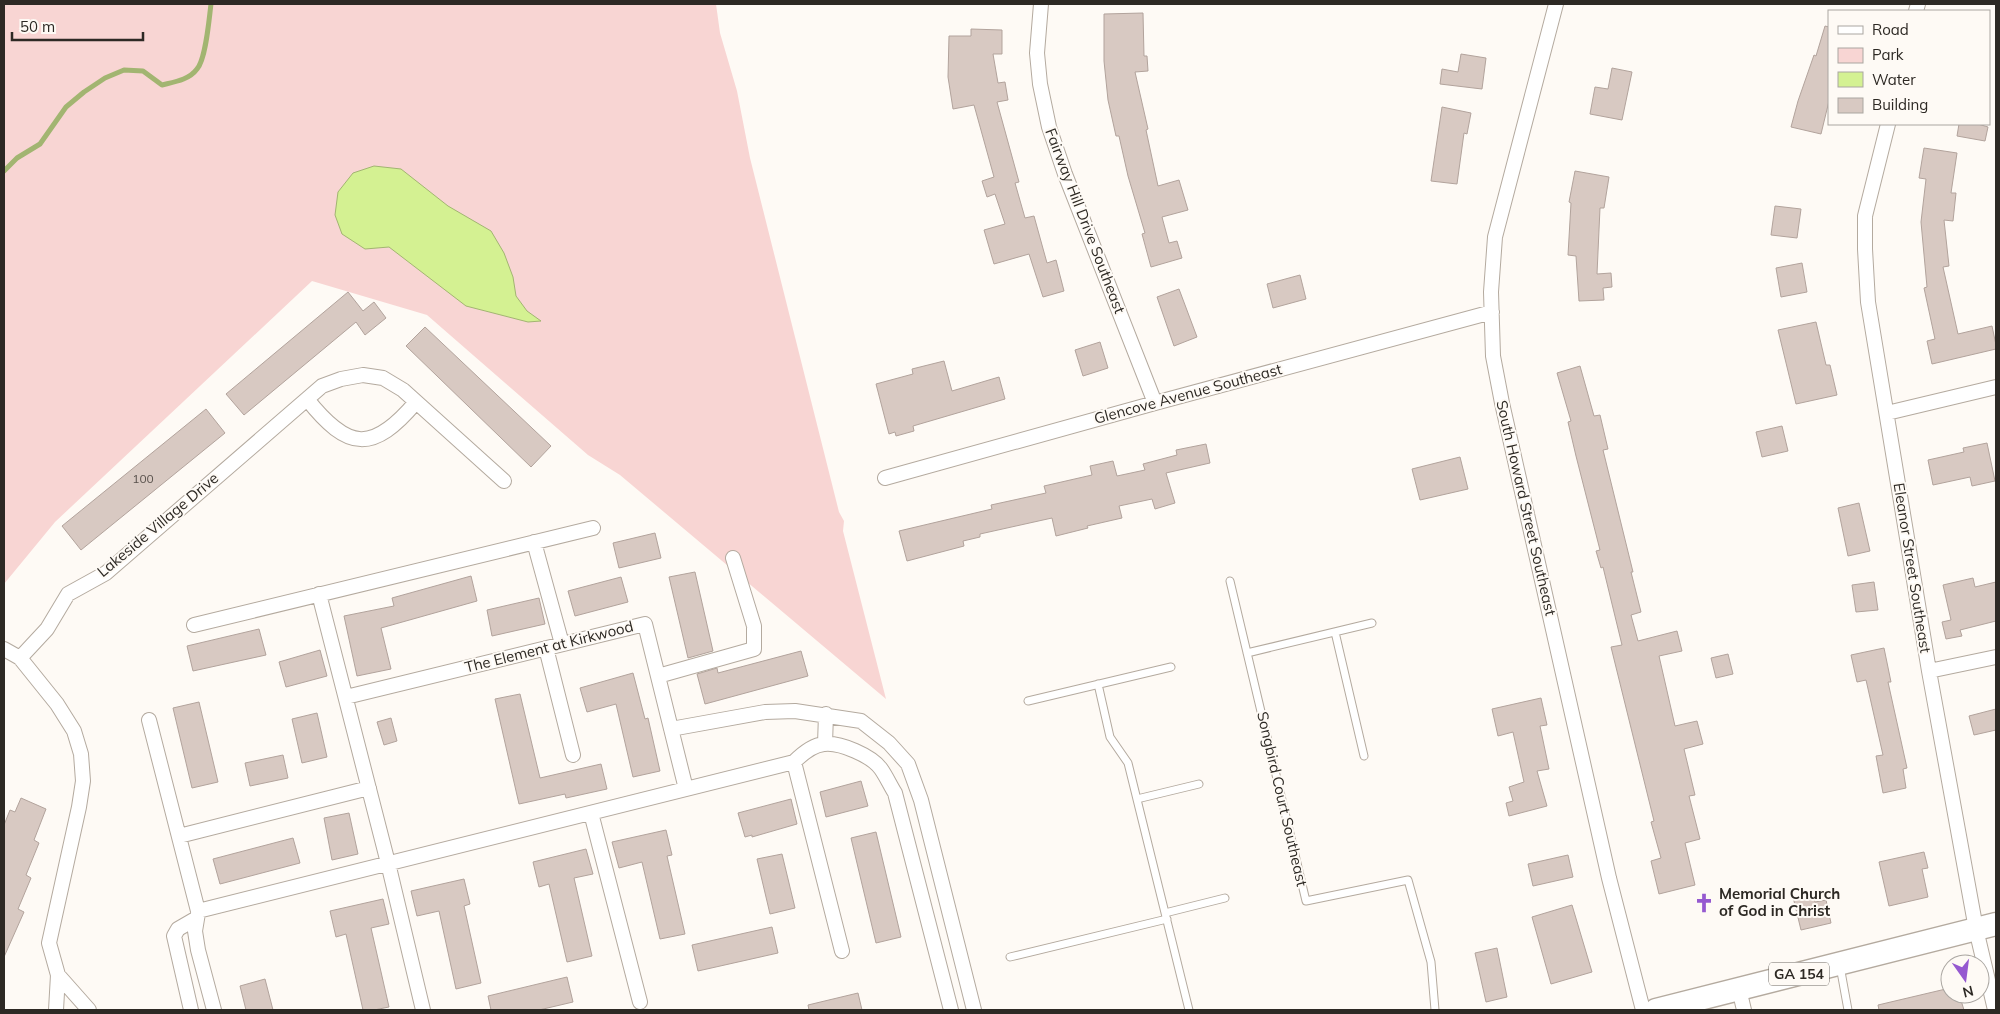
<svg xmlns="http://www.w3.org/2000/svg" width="2000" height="1014" font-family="Mulish,sans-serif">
<rect width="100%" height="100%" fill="#fefaf5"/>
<path fill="#f8d5d3" d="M4 4H716L720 33 737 91 750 158 839 512 844 521 843 531 886 699 620 475 588 455 427 315 312 281 55 522 4 584Z"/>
<path fill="#d4f192" stroke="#a2b571" d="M374 166 401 169 448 206 491 231 504 253 513 277 516 296 527 311 541 321 528 322 466 306 389 247 365 249 342 234 335 215 338 192 353 173Z"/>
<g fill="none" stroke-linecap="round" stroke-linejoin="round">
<path stroke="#a2b571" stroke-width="5" d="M4 171 17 158 40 144 66 107 84 92 105 78 124 70 143 71 162 85C174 82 189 80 197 69 206 59 209 19 211 4"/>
</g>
<path fill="#d8c9c2" stroke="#b2a39c" d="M1143 13 1144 56H1147L1148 71 1135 72 1148 129 1146 130 1158 186 1179 180 1188 210 1162 217 1169 243 1177 241 1182 258 1151 267 1142 234 1145 233 1128 176 1119 136H1116L1108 100 1104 61V14Z
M1825 26 1829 27V101L1821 134 1791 127 1798 101 1814 55 1816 56Z
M971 29 1002 30V54H993L998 83 1005 82 1008 100 997 102 1019 182 1015 183 1025 218 1034 216 1047 263 1056 260 1064 291 1043 297 1029 254 994 264 984 230 1005 224 995 194 987 197 982 181 994 177 974 105 953 109 948 77 949 36H971Z
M1461 54 1486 58 1482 89 1440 84 1442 69 1458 72Z
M1612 68 1632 72 1622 120 1590 114 1595 87 1608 89Z
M1442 107 1471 113 1467 134 1464 133 1457 184 1431 181Z
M1959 124H1978L1988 127 1985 141 1957 136Z
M1924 148 1957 153 1951 193H1956L1953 221 1944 220 1949 266 1943 267 1958 334 1992 326 1996 345V349L1932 364 1927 341 1935 339 1924 288 1927 287 1921 222 1926 179 1919 178Z
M1575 171 1609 177 1604 208H1600L1597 274 1611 273 1612 287 1603 288 1604 300 1579 301 1576 256 1568 255 1571 203 1569 202Z
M1775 206 1801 209 1797 238 1771 235Z
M1802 263 1807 292 1781 297 1776 268Z
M1300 275 1306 299 1273 308 1267 284Z
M1179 289 1197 337 1174 346 1157 297Z
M348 292 363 311 374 302 386 318 365 335 356 322 244 415 226 394Z
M1816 322 1826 365H1830L1837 395 1796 404 1778 330Z
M425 327 551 446 531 467 406 346Z
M1100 342 1108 368 1083 376 1075 350Z
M944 361 952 391 999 377 1005 399 913 426 914 431 896 436 895 432 889 434 876 384 913 374 912 369Z
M1580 366 1594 416 1600 415 1608 449 1603 450 1633 572H1631L1641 612 1631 615 1638 641 1677 631 1682 651 1659 656 1675 726 1697 721 1703 744 1684 749 1695 795 1689 796 1700 839 1685 843 1695 885 1659 894 1651 861 1661 858 1651 822 1654 821 1611 647 1622 645 1603 567 1601 568 1596 551 1600 550 1576 456 1568 422 1571 421 1557 373Z
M206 409 225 433 81 550 62 526Z
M1782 426 1788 451 1762 457 1756 432Z
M1987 443 1995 481 1972 486 1970 477 1933 485 1928 460 1964 452 1963 448Z
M1206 444 1210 463 1166 473 1175 503 1155 509 1152 499 1119 506 1122 518 1087 526 1088 528 1056 536 1052 518 980 534V537L963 541 964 546 907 561 899 531 992 509 991 505 1046 493 1044 486 1092 475 1090 466 1113 461 1117 476 1145 470 1143 464 1177 455 1176 450Z
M1460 457 1468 489 1420 500 1412 469Z
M1859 503 1870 551 1848 556 1838 508Z
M655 533 661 558 619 568 613 543Z
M695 572 713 651 688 658 669 577Z
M471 576 477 601 381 628 391 669 357 676 344 616 394 606 392 598Z
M621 577 628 602 575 616 568 591Z
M1973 578 1975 587 1996 582V621L1960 630 1962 636 1946 639 1942 622 1951 620 1943 585Z
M1874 582 1878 610 1856 612 1852 585Z
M539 598 545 624 492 636 487 610Z
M259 629 266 655 193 671 187 646Z
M1884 648 1891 682H1888L1907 768 1903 769 1906 788 1883 793 1876 756 1883 755 1866 680 1857 682 1851 655Z
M320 650 327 676 286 687 279 662Z
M801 651 808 676 705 704 697 674 717 668 718 673Z
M1728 654 1733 674 1716 678 1711 658Z
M633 673 645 719 648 718 660 771 633 777 616 704 587 712 580 688Z
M520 694 540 778 601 764 607 789 566 798 565 794 519 804 495 699Z
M1541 698 1547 725 1540 726 1549 769 1537 771 1547 806 1509 816 1506 803 1513 801 1509 787 1524 782 1513 732 1498 736 1492 709Z
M199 702 218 782 192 788 173 708Z
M1996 709V730L1974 735 1969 716Z
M317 713 327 757 302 763 292 719Z
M391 718 397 741 384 745 377 722Z
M283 755 288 778 250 786 245 763Z
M861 781 868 806 826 817 820 792Z
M21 798 46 809 34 840 39 843 26 875 31 878 18 909 24 912 4 957V825L10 810 15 812Z
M791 799 797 824 752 837V835L745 837 738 813Z
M349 813 358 854 332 860 324 818Z
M666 830 672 855 667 856 685 934 660 939 642 862 619 868 612 842Z
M876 832 901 937 876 943 851 838Z
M293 838 300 863 220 884 213 859Z
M586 849 593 874 574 878 592 956 567 962 549 884 539 887 533 862Z
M1924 852 1928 868 1922 869 1928 897 1889 906 1879 862Z
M782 854 795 908 770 914 757 859Z
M1568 855 1573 877 1533 886 1528 864Z
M464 879 470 904 464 906 481 983 456 989 439 911 417 916 411 891Z
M1812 892 1815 902 1826 900 1831 923 1801 930 1793 897Z
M383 899 389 924 371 928 389 1007 374 1010H363L346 934 336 937 330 911Z
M1572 905 1592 972 1551 984 1532 917Z
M772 927 778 953 698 971 692 945Z
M1497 948 1507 997 1486 1002 1475 953Z
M567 977 573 1002 539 1010H491L488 996Z
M265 979 273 1010H246L240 986Z
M1950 988V994H1959L1964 1010H1879L1878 1005Z
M858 993 862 1010H809L808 1005Z"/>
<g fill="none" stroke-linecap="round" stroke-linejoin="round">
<defs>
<path id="service" d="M1230 581 1306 901 1408 880 1431 962 1435 1010
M1335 632 1364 756
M1247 653 1372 623
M1098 684 1110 737 1128 763 1189 1010
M1028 701 1171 667
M1137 799 1199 784
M1165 913 1225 898
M1010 957 1167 919
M1840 966 1848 1010"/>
<path id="minor" d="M1041 4 1037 53 1040 84 1049 127 1065 174 1155 403
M1556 4 1495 237 1491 292 1493 356 1502 403 1609 878 1643 1010
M1916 11 1918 4
M1888 124 1865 216V249L1868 302 1929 671 1976 929 1995 1010
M307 399C348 451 373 453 416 402
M1887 413 1996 387
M885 478 1155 403 1492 312
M534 542 562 644
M319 594 388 863 423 1010
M194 625 593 528
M546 648 573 755
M4 649 20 658 57 704 74 731 81 754 83 781 79 807 49 943 58 975 56 1010
M20 658 47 629 68 594 106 573 322 386 341 379 363 375 383 378 403 390 504 481
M1929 671 1996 657
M658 676 754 649V626L733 558
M346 697 645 624 686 789
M149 720 198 911 794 762C802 754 813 745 824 744 840 742 872 756 881 769 886 776 890 785 895 793L951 1010
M671 729 765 712 795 711 861 721 889 743 908 764 921 800 974 1010
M825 744 826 714
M794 762 842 951
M591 813 640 1002
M179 836 369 788
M198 913 195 931 198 950 214 1010
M58 975 89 1010
M1739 989 1744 1010
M191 1010 174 936 178 929 197 918"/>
<path id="primary" d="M1656 1010 1996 924"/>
</defs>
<use href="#service" stroke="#b4aa9f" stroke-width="9"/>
<use href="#minor" stroke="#b4aa9f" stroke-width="16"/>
<use href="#primary" stroke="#b4aa9f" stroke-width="25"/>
<use href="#service" stroke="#fff" stroke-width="7"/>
<use href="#minor" stroke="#fff" stroke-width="14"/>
<use href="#primary" stroke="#fff" stroke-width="22"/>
</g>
<defs>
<symbol id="church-bare" viewBox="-9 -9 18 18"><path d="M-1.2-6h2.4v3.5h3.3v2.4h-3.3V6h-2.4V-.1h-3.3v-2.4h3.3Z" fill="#9559d0" stroke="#fefaf5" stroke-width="2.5" paint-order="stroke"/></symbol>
</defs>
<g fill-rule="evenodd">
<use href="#church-bare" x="1690" y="889" width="28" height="28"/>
</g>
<g text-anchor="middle" stroke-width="4" stroke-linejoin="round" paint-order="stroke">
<g font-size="12" fill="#58514c">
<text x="143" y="483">100</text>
</g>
<rect fill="#fefaf5" stroke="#6c6863" stroke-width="1" x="1769" y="962.5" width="60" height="23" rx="4"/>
<g font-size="14" font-weight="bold" fill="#2d2924">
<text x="1799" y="979">GA 154</text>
</g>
<g font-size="15" fill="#2d2924" stroke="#fefaf5">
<text transform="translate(1085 221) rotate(69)" y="5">Fairway Hill Drive Southeast</text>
<text transform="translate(1188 394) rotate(-15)" y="5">Glencove Avenue Southeast</text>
<text transform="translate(1526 508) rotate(77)" y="5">South Howard Street Southeast</text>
<text transform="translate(158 525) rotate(-40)" y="5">Lakeside Village Drive</text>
<text transform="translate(1912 568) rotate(81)" y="5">Eleanor Street Southeast</text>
<text transform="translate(549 647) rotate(-14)" y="5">The Element at Kirkwood</text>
<text transform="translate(1282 799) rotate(77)" y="5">Songbird Court Southeast</text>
</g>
<g font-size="15" font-weight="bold" fill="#2d2924" stroke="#fefaf5" text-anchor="start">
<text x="1719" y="899">Memorial Church<tspan x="1719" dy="17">of God in Christ</tspan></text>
</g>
</g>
<rect width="2000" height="1014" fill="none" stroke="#2d2924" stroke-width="10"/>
<rect x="1828" y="10" width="162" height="115" fill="#fefaf5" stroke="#aaa6a1"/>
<rect x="1838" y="26" width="25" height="8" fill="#ffffff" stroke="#aaa6a1"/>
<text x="1872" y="35" font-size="15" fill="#2d2924">Road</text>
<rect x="1838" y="48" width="25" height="15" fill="#f8d5d3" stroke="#aaa6a1"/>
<text x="1872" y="60" font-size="15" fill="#2d2924">Park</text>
<rect x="1838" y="72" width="25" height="15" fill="#d4f192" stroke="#aaa6a1"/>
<text x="1872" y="85" font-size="15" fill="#2d2924">Water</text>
<rect x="1838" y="98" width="25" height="15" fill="#d8c9c2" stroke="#aaa6a1"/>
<text x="1872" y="110" font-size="15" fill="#2d2924">Building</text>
<g transform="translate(1965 979) rotate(166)"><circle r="24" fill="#fefaf5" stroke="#aaa6a1"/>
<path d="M0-4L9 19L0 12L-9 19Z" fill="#9559d0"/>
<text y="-8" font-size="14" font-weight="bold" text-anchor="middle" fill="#2d2924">N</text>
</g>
<path d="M12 32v8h131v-8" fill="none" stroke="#2d2924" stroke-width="2.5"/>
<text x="20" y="32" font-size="15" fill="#2d2924" stroke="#fefaf5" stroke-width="4" paint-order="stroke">50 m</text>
</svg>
